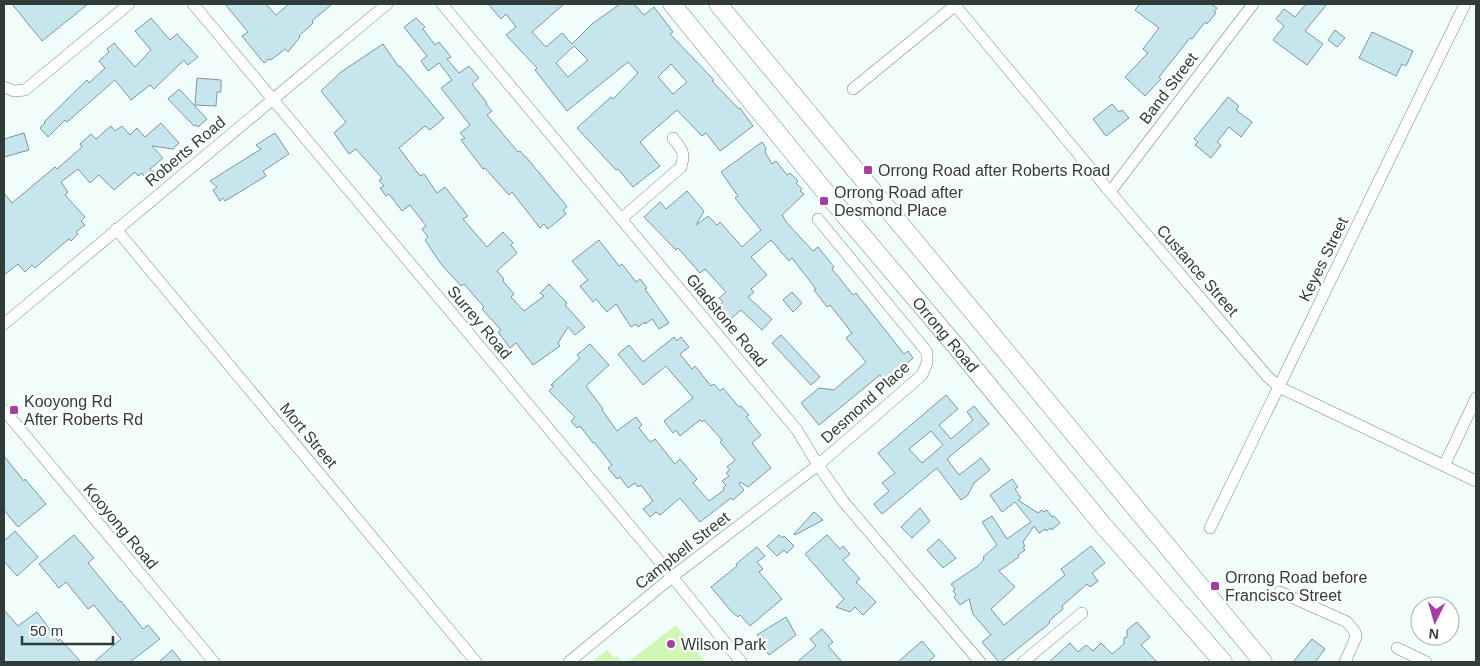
<svg xmlns="http://www.w3.org/2000/svg" width="1480" height="666" font-family="Arial,sans-serif">
<rect width="100%" height="100%" fill="#f1fefc"/>
<path fill="#d1f6b6" d="M676 625 705 662H628Z
M607 650 615 658 617 656 622 662H592Z"/>
<path fill="#c6e5ed" stroke="#7a98a0" fill-rule="evenodd" d="M12 4H88L42 41Z
M225 4H266L276 15 289 4H332L312 21 313 23 299 36 300 37 288 52 285 49 271 60 269 59 264 63 242 36 248 32Z
M488 4H564L532 32 546 47 562 33 572 44 592 24 620 4H634L644 15 654 7 673 32 670 34 714 80 712 81 739 109 740 108 753 126 720 151 706 133 702 136 677 110 640 142 660 166 633 187 618 169 616 170 577 128 611 97 613 99 638 73 628 62 567 111 535 70 537 68 506 35 516 27 506 14 501 19ZM574 46 588 60 568 77 556 63ZM671 64 687 82 673 94 658 77Z
M1140 4H1211L1217 8 1214 12 1216 13 1207 24 1205 22 1192 39 1190 38 1159 77 1161 79 1145 96 1125 77 1148 53 1143 49 1159 28 1135 10Z
M1306 4H1327L1305 31 1323 44 1307 65 1273 40 1284 26 1276 19 1284 9 1295 17Z
M151 18 170 40 177 34 198 57 188 65 184 60 154 89 150 85 131 100 115 80 67 122 65 120 48 137 40 128 45 123 44 122 87 80 89 83 105 68 99 61 109 52 107 49 114 43 135 67 151 50 135 31Z
M416 18 425 27 423 29 435 45 439 42 451 57 447 59 459 73 469 66 479 78 472 84 487 103 486 104 492 111 487 115 518 152 520 151 525 157H526L565 204 567 207 563 210 566 214 548 229 544 224 540 228 512 192 509 195 485 168 483 169 461 140 465 138 460 133 470 125 441 88 452 80 439 63 428 71 421 61 427 56 404 27Z
M1335 30 1345 38 1337 47 1328 40Z
M1372 32 1413 51 1406 66 1402 64 1396 76 1359 58Z
M383 44 399 67 400 66 444 118 430 130 425 126 399 148 420 176 424 174 437 193 445 187 468 216 463 219 487 247 503 232 513 243 511 245 517 253 497 271 504 279 503 281 514 294 511 297 524 311 544 296 540 293 549 284 567 303 565 305 585 327 575 335 568 327 558 343 560 346 533 365 516 343 510 348 498 332 501 330 482 309 484 307 464 284 461 286 441 264 425 240 428 237 422 229 426 226 410 205 402 211 389 194 386 196 380 188 384 186 379 180 382 178 356 149 349 154 334 133 346 122 321 91 341 72Z
M197 78 221 80V92H217L216 106 195 105Z
M179 89 207 119 198 127 196 125 194 126 168 99Z
M1228 97 1239 106 1236 110 1252 122 1241 137 1229 127 1217 142 1221 145 1211 158 1195 145 1198 142 1194 139Z
M1112 104 1119 112 1122 110 1129 118 1106 136 1093 119Z
M161 123 179 143 173 149 152 146 163 158 150 169 154 172 146 179 142 173 138 176 135 172 114 190 99 175 90 183 78 169 61 182 68 192 65 195 85 217 81 221 85 225 76 232 78 234 71 241 69 239 63 244 35 268 32 265 25 272 18 264 4 275V193L12 203 55 167 57 169 82 147 80 144 91 134 96 139 111 126 115 131 122 126 130 135 137 128 145 137Z
M24 133 29 150 4 157V139Z
M275 133 289 154 263 171 266 176 225 201 223 198 220 201 213 190 217 187 210 181 261 149 256 145Z
M762 142 766 148 765 152 772 164 776 161 787 175 790 173 798 181 796 183 802 189 800 191 804 194 782 215 787 223 813 251 818 247 834 267 832 269 853 295 856 293 904 354 908 351 913 358 885 382 880 375 819 425 801 403 819 388 834 390 866 362 846 338 852 333 830 305 827 307 814 290 816 289 792 258 789 261 771 240 751 257 767 275 751 289 754 292 748 297 772 319 762 330 741 310 727 322 715 309 723 302 719 298 726 292 705 269 700 273 678 248 676 250 644 217 660 202 666 209 687 191 704 211 696 225 708 216 717 225 720 222 742 247 761 230 735 198 738 196 721 172Z
M599 240 619 266 622 264 636 282 640 279 647 288 645 289 669 323 659 329 652 319 645 324V322L638 327 636 324 631 327 616 304 607 312 596 299 593 302 580 286 588 280 572 261Z
M792 292 802 303 793 312 783 300Z
M781 335 820 377 811 385 772 343Z
M674 337 677 341 681 337 689 347 680 354 692 369 695 366 711 386 714 384 720 391 723 388 739 407 741 406 749 415 746 417 761 435 752 443 771 468 748 487 740 482 739 484 744 490 733 500 731 498 700 522 680 498 660 515 656 512 650 517 643 509 653 501 641 485 638 487 635 483 628 488 620 477 617 479 608 468 612 465 594 442 593 443 580 426 577 428 571 421 575 417 549 391 554 386 551 385 580 358 577 355 590 344 609 365 586 386 603 409 602 410 617 431 636 417 642 425 639 428 650 442 655 439 675 464 680 459 697 479 693 483 709 501 724 490 723 488 726 485 722 481 729 476 726 473 730 470 727 467 735 460 720 442 722 440 704 420 702 422 700 420 680 436 676 430 673 433 664 421 693 398 666 366 643 385 618 354 629 345 643 362Z
M946 395 958 409 939 425 951 439 973 420 967 412 974 406 989 424 947 459 959 475 981 458 990 470 974 483 968 495 961 500 937 468 882 514 874 504 889 491 882 483 895 473 878 453ZM931 431 943 445 922 463 909 449Z
M4 456 24 481 25 479 46 504 18 527 4 510Z
M1012 479 1018 487 1015 489 1021 498 1018 500 1038 513 1042 510 1044 512 1047 510 1052 517 1054 516 1060 523 1052 530 1051 528 1046 531 1045 529 1039 533 1034 526 1023 542 1025 546 1023 547 1025 550 1018 555 1019 557 999 571 1015 587 991 609 1004 625 1065 575 1061 569 1091 546 1105 563 1092 573 1098 581 1090 587 1087 584 1062 606 1063 609 1049 621 1050 623 1001 662H999L982 642 991 635 973 614 969 599 960 605 954 597 956 595 953 591 955 589 951 584 978 566 984 559 983 557 997 545 982 522 992 516 1007 539 1031 522 1015 502 1002 512 990 495Z
M920 508 930 521 912 538 901 527Z
M814 512 823 520 795 535 794 534Z
M15 531 38 557 17 576 4 561V541Z
M74 535 94 558 88 563 120 602 121 601 143 629 148 625 160 639 130 662H94L121 639 94 605 88 609 66 582 59 588 39 564Z
M779 535 782 538 784 536 794 546 787 553 784 550 777 556 767 546Z
M827 535 840 549 843 546 850 554 843 560 860 579 856 582 876 602 863 615 855 607 850 612 836 607 844 599 805 554Z
M939 539 956 558 943 568 927 550Z
M757 547 765 556 757 562 763 569 759 572 782 599 750 626 740 615 738 617 731 611 711 587 737 566 736 564Z
M4 610 18 626 37 612 58 641 60 639 81 662H4Z
M786 617 796 635 769 655 757 639 759 638 757 635Z
M1137 622 1150 637 1141 645 1157 662H1049L1070 643 1078 652 1086 645 1093 651 1101 643 1112 654 1124 644V638L1127 637V630Z
M822 629 833 642 828 646 842 662H797L816 646 810 639Z
M1312 639 1325 649 1315 662H1293Z
M922 641 935 656 928 662H898Z
M172 650 182 662H159Z"/>
<g fill="none" stroke-linecap="round" stroke-linejoin="round">
<defs>
<path id="minor" d="M193 4 666 569 741 662
M442 4 797 430 818 465 843 501 980 662
M954 4 1110 192 1267 376 1279 387 1476 481
M4 87 14 91 25 90 129 4
M853 89 957 4
M1110 192 1253 4
M621 219 681 167C686 152 681 149 673 138
M116 229 476 662
M4 324 387 4
M4 410 214 662
M1444 466 1476 398
M1210 528 1465 4
M1280 592 1347 622 1355 632 1356 637 1345 662
M1397 648 1426 662
M569 662 672 577 818 465 922 375 927 363V352L818 219
M1023 662 1082 613"/>
<g id="highway">
<path id="s1" d="M672 4 827 194 960 351 1102 524 1223 662"/>
<path d="M718 4 1263 662"/>
</g>
</defs>
<use href="#minor" stroke="#6d8c88" stroke-width="12"/>
<use href="#highway" stroke="#6d8c88" stroke-width="19"/>
<use href="#minor" stroke="#fff" stroke-width="11"/>
<use href="#highway" stroke="#fff" stroke-width="18"/>
</g>
<g fill="#a43fa4" stroke="#fff" stroke-width="2">
<rect x="863" y="165" width="10" height="10" rx="2.5"/>
<rect x="819" y="196" width="10" height="10" rx="2.5"/>
<rect x="9" y="405" width="10" height="10" rx="2.5"/>
<rect x="1210" y="581" width="10" height="10" rx="2.5"/>
<circle cx="671" cy="644" r="5"/>
</g>
<g text-anchor="middle" stroke-width="4.5" stroke-linejoin="round" paint-order="stroke">
<g font-size="16" fill="#2f3c3a" stroke="#fff">
<text transform="translate(1168 88) rotate(-53)" y="6">Band Street</text>
<text transform="translate(185 151) rotate(-40)" y="6">Roberts Road</text>
<text transform="translate(1323 259) rotate(-64)" y="6">Keyes Street</text>
<text transform="translate(1198 270) rotate(49)" y="6">Custance Street</text>
<text transform="translate(727 320) rotate(50)" y="6">Gladstone Road</text>
<text transform="translate(480 322) rotate(50)" y="6">Surrey Road</text>
<text dy="6" stroke="none"><textPath href="#s1" startOffset="429">Orrong Road</textPath></text>
<text transform="translate(865 402) rotate(-42)" y="6">Desmond Place</text>
<text transform="translate(309 435) rotate(50)" y="6">Mort Street</text>
<text transform="translate(121 526) rotate(50)" y="6">Kooyong Road</text>
<text transform="translate(682 550) rotate(-38)" y="6">Campbell Street</text>
</g>
<g font-size="16" fill="#2f3c3a" stroke="#fff" text-anchor="start">
<text x="878" y="176">Orrong Road after Roberts Road</text>
<text x="834" y="198">Orrong Road after<tspan x="834" dy="18">Desmond Place</tspan></text>
<text x="24" y="407">Kooyong Rd<tspan x="24" dy="18">After Roberts Rd</tspan></text>
<text x="1225" y="583">Orrong Road before<tspan x="1225" dy="18">Francisco Street</tspan></text>
<text x="681" y="650">Wilson Park</text>
</g>
</g>
<rect width="1480" height="666" fill="none" stroke="#2f3c3a" stroke-width="10"/>
<g transform="translate(1435 621) rotate(185)"><circle r="24" fill="#ffffff" stroke="#acb1b0"/>
<path d="M0-4L9 19L0 12L-9 19Z" fill="#a43fa4"/>
<text y="-8" font-size="14" font-weight="bold" text-anchor="middle" fill="#2f3c3a">N</text>
</g>
<path d="M22 636v8h91v-8" fill="none" stroke="#2f3c3a" stroke-width="2.5"/>
<text x="30" y="636" font-size="15" fill="#2f3c3a" stroke="#ffffff" stroke-width="4" paint-order="stroke">50 m</text>
</svg>
